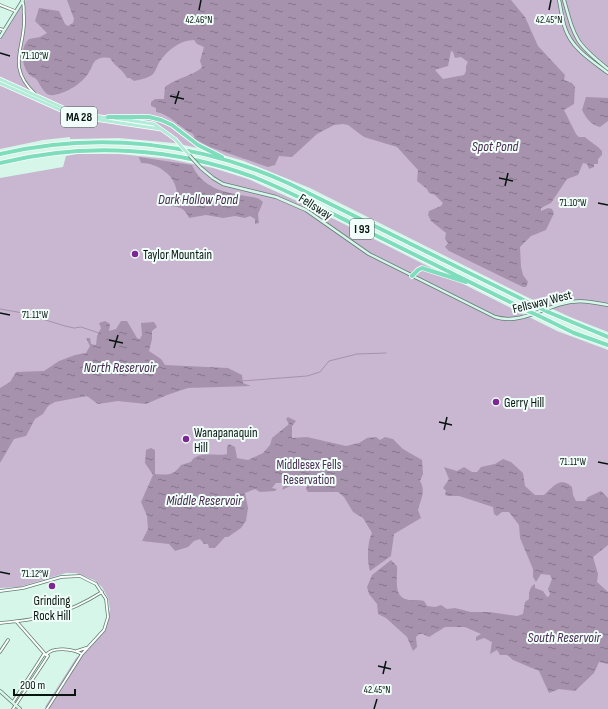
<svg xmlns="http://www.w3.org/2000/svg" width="608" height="709" font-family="'Sofia Sans Condensed',sans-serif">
<defs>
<pattern id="water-ripples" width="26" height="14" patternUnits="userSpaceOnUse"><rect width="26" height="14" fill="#a692ac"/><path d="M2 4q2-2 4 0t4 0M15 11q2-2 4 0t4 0" fill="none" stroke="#85768b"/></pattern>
</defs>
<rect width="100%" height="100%" fill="#d5f6e9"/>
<path fill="#c9b6d0" d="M26 0H608V332L570 317 527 297 310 188 244 161 203 149 174 143 119 138 70 139V137L43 140 0 149V40L20 6Z
M77 154H119L169 159 213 168 248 179 308 206 557 331 608 350V709H49L45 707 76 658 88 649 105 630 110 609 108 598 102 587 94 580 76 573H66L19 587 0 588V178L63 167 66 156Z"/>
<path fill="url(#water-ripples)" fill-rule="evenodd" d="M67 0H511L525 17 538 46 565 75 564 80 572 83 575 87 574 104 564 110 576 134 579 137H585C590 142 597 145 602 151V155L598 159V164H594V167L589 169 587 164 583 163 578 175 567 179 551 203 541 208V211L548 208 552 209 554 213 546 230 531 236 520 247 521 267 523 275 528 282 526 287H523L449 251 445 247 448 243 445 239 446 233 431 221 428 215 429 211 441 206 443 203 435 195 429 193 427 189 417 181 418 170 397 147 364 137 348 125 343 124 334 125 317 134 292 157 279 156 275 165 268 167 210 147 195 139 193 134C180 128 170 114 156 112V108L151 106V102L155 99H164L165 87C174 79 197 74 202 67L200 61 204 47 197 44 194 40C180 40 168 50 160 61 157 65 156 72 152 75 148 78 139 80 134 81L130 78H127C122 68 115 67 110 58 105 57 99 57 95 61 92 64 92 68 89 72 83 83 67 93 54 95 45 97 41 86 37 80 35 77 30 77 28 73 21 63 20 48 29 39L40 37 47 33 35 21 39 8 59 11 65 24 68 26 73 23 74 19ZM451 51 453 52 455 58 461 57 468 62 466 66V71L464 75 443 79 435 70 448 66Z
M586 97 608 98V121L600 127C592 126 586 118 582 110Z
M139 157 192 165C202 188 223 192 246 196 252 197 258 197 263 202L258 214 259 223 255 224V219L250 216 245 218 235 216 223 218 206 215 189 218C184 207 178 206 167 206L177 195C177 176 158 163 141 163Z
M105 321 110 324 109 331 116 329 121 321H127L137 338 140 339 142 335 141 323 154 322 157 327 152 331V339L149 351 161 359 165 365 228 368 242 375 243 383 251 386 188 388 167 395 146 404 118 401 98 404 87 396 55 402 48 406 43 414 35 419 26 436 14 439 0 463V388L10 382 16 372 44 371 59 361 75 355 86 353 90 346 86 338H90L91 344 96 345 97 336 101 328 99 323Z
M288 417 296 421 292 426V438L307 437 346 446 359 443 367 438 376 437 380 440 385 437 393 439 403 449 422 460 423 474 420 481C426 491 421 499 418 510L421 518 394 534 391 556 370 571C367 562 367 542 372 533L363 518 353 512 344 497 338 492H308L306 489 308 484C299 481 291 486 282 490L285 483H276L272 488 277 489 275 491 260 492 255 489 245 493 248 508 246 521 241 528 228 537H225L215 548H209L208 544H204L200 539 194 541 188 547 175 551 169 544 142 541 148 529 147 516 141 502 153 475 145 463 146 450 151 448 155 450V474C168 475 173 476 181 465L191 462C197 450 216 457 227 454V447L229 444 235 447 237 458 248 460 263 453 270 445 272 438 289 424 286 419Z
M503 459 511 462 523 473 525 486 535 495H544C553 487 560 476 572 487L573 495 576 501H585L588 497 601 491 608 498V545L593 557 598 574 597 582 608 592V664L599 662 594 673 575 691 559 689 549 693 539 671 513 660 507 655H500L497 650 490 654 492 642 484 638 476 641V637L481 634 465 627H445L429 637C424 635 421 631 416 637L417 647 413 651 407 637 386 618 378 614 377 604 369 594 367 587 372 575 391 560 397 566C398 576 393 594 405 599 410 601 418 599 424 601L427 606 435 607 441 605 447 609 455 608 471 612H489L517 616 523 614 525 602 529 599C529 593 529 587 535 584V588L543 591 547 597 549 596 550 594 548 589 552 579 550 575 541 574 536 582 533 577V569L520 538 519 525 509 512H502L497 516 494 514 493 507 459 496H448L445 495 446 491 443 488 449 479 444 467 457 471 464 467 472 472H477L481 467 495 464Z"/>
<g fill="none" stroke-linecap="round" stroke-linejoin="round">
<path stroke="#a692ac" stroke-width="1" d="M0 309 23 313 65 326 74 328 81 327 99 333
M242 381 307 376 320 372 329 361 357 354 386 353"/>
<defs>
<path id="minor" d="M22 1C25 5 23 11 24 16 26 48 5 65 35 94
M0 5 15 11
M0 29 4 30
M0 591 23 588 61 577 80 576 96 584 106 599 108 617 104 630 82 654 47 709
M16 621 45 654
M0 623C43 619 65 615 102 592
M77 651 86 648
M0 652 8 640
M13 702 44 654 46 655C53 646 73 649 82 654
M13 709 48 656 46 655"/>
<path id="secondary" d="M559 0C561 9 562 19 565 28 572 49 591 60 608 73
M564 0C575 39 575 43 608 69
M0 37 23 0
M201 168 213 178 223 184 276 197 306 210 369 254 495 317C519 324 539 310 561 304 577 299 593 302 608 305
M0 691 20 709"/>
<path id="primary" d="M0 79 68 110 81 114 108 118
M0 83 74 116 160 129
M114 118 154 124 175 139"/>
<path id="motorway" d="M108 117H149L161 120 172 125 198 145 222 157
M0 154C98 131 199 142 290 184L540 308
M0 163C85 142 174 147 256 178 293 193 329 212 365 230 420 257 475 285 530 312
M412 276 418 270 422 268 466 282
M548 312 608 337
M537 315 574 333 608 345"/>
</defs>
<use href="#minor" stroke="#5f7e72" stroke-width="3.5"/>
<use href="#secondary" stroke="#5f7e72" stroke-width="4"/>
<use href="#primary" stroke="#fff" stroke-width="4.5"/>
<use href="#motorway" stroke="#fff" stroke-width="5.5"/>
<use href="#minor" stroke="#fff" stroke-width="2"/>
<use href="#secondary" stroke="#d8f5eb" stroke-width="2.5"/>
<use href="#primary" stroke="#b2ebd7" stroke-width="3"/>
<use href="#motorway" stroke="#7eddbc" stroke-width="4"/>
<defs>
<path id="secondary-bridge" d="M189 155 201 168"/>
<path id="primary-bridge" d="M175 139 189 155"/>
<path id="motorway-bridge" d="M540 308 548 312
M530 312 537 315"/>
</defs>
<use href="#secondary-bridge" stroke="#5f7e72" stroke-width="4" stroke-linecap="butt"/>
<use href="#primary-bridge" stroke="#fff" stroke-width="4.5" stroke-linecap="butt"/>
<use href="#motorway-bridge" stroke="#fff" stroke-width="5.5" stroke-linecap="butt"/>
<use href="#secondary-bridge" stroke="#d8f5eb" stroke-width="2.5"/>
<use href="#primary-bridge" stroke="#b2ebd7" stroke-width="3"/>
<use href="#motorway-bridge" stroke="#7eddbc" stroke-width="4"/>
</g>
<path fill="none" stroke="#081410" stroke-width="1.5" d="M199 10 201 0M549 10 551 0M0 53 10 56M170 96 184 99M175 104 179 91M499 178 513 181M505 186 508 173M598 203 608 205M0 313 10 315M109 340 123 343M114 348 118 335M439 422 452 425M444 430 447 417M598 462 608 464M0 572 10 574M378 666 391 669M383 674 386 661M374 709 377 699"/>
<g fill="#7d2796" stroke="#f1fef9" stroke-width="1.5">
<circle cx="135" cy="254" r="4"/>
<circle cx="496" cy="402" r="4"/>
<circle cx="186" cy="439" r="4"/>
<circle cx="52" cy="586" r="4"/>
</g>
<g text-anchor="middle" stroke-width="4" stroke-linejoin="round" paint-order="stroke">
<g fill="#f1fef9" stroke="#4e5a56" stroke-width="1">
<rect x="61" y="107" width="36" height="20" rx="3"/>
<rect x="350" y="219" width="24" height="20" rx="3"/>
</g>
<g font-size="12" font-weight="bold" fill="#081410">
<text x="79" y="121">MA 28</text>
<text x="362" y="233">I 93</text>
</g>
<g font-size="13" fill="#081410" stroke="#f1fef9">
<text transform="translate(316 206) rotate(32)" y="5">Fellsway</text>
<text transform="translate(542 301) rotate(-14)" y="5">Fellsway West</text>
</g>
<g font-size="13" fill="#081410" stroke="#f1fef9" text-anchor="start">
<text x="143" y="259">Taylor Mountain</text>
<text x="504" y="407">Gerry Hill</text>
<text x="194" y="437">Wanapanaquin<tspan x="194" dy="15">Hill</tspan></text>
<text x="52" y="605" text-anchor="middle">Grinding<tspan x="52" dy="15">Rock Hill</tspan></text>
</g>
<g font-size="13" fill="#4c2f55" stroke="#f1fef9">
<text x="309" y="469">Middlesex Fells<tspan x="309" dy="15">Reservation</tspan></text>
</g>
<g font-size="14" font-style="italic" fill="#45294f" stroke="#f1fef9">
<text x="495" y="151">Spot Pond</text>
<text x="198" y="204">Dark Hollow Pond</text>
<text x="120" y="372">North Reservoir</text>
<text x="204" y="505">Middle Reservoir</text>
<text x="564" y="642">South Reservoir</text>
</g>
</g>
<g font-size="10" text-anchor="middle" fill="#081410" stroke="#f1fef9" stroke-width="4" stroke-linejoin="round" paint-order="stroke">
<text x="199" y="23">42.46°N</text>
<text x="549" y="23">42.45°N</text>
<text x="35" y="59">71.10°W</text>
<text x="573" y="206">71.10°W</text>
<text x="35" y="318">71.11°W</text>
<text x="573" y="465">71.11°W</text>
<text x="35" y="577">71.12°W</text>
<text x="377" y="693">42.45°N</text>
</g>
<path d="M14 689v6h61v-6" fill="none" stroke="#081410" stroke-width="2"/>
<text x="20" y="689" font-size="12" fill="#081410" stroke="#f1fef9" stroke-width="3" paint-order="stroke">200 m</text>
</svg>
